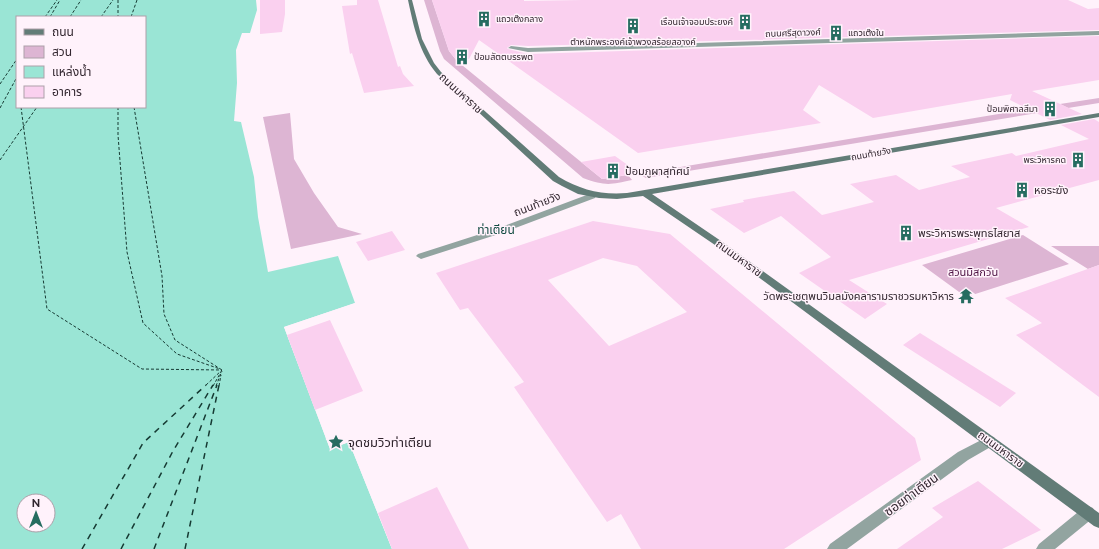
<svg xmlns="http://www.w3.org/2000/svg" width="1099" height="549" font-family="Raleway,'Noto Sans Thai',sans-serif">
<rect width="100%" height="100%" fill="#fff2fb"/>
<path fill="#ddb5d3" d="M424 0H432L449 51 457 61 602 179 628 175 632 180C610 185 605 186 583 178L444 59 440 51Z
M1099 98V103L1068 108 1060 104Z
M1028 109 1037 113 646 178 639 174Z
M290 113 294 159 314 193 338 227 362 234 291 249 263 117Z
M1023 235 1069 264 966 297 922 265Z
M1051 246H1099V265L1088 269Z"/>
<path fill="#9ae5d5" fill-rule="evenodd" d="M0 0H256L257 10 250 33H242L236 50 237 83 234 121 241 122 254 177 258 217 268 272 338 256 355 303 284 327 330 449 349 442 392 549H0ZM17 17H145V107H17ZM24 501H48V525H24Z"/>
<path fill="#fff2fb" d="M355 303 356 305 287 328 331 446 348 440H350L394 549H392L349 442 330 449 284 327Z"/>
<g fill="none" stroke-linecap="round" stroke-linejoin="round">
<path stroke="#163a33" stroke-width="1" stroke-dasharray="3 2" stroke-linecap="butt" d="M118 0V17
M45 17 57 0
M50 17 60 0
M70 17 81 0
M101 17 113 0
M131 17 137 0
M0 84 17 59
M21 107 47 309 142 369 222 370 205 386
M118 107V135L127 252 143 323 177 354 220 369
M134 107 162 276 164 314 175 340 222 370
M0 108 17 77
M0 160 37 107
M213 386 221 372
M216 386 222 371
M219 386 221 375"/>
<path stroke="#163a33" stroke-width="1.5" stroke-dasharray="6 5.5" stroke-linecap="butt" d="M82 549 143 443 206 385
M121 549 173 451 213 385
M154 549 217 385
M185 549 219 385"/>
</g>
<path fill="#fad0ef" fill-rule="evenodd" d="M260 0H285V14L282 32 260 34Z
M357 0H378L398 67 400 66 403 74 414 86 364 93 352 53 350 54 342 6 357 5Z
M432 0H524V1L583 0H1068L1088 9 1099 8V30L528 46 511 45 507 48 508 49 528 54 1099 36V80L1032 91 1082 114 1050 120 1010 100 1012 94 873 118 819 85 803 110 821 123 638 153 479 40 469 59 457 61 449 51Z
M1094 119 1099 122V180L996 208 1029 227 849 280 887 304 865 319 799 273 831 257 781 216 744 233 710 209 744 202 743 200 794 191 822 215 874 202 850 184 896 175 919 190 970 177 951 166 1012 153 1016 156 1089 139 1061 125Z
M615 156 639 173 602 179 581 162Z
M593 221 670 234 915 438 921 460 784 549H641L621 514 607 522 514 387 524 382 468 308 460 310 436 273ZM603 258 637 266 687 312 609 346 548 280Z
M392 231 405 250 368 261 356 242Z
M1099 265V397L1016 335 1042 323 1005 298Z
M330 320 363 391 315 410 287 335Z
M920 333 1016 393 1000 407 903 345Z
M978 481 1041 530 1002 549H897L943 517 932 508Z
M437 487 469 549H392L378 513Z"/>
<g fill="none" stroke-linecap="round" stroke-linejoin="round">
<path fill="#92a4a0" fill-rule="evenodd" d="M1099 31V35L528 52 508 48 511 46 528 48Z
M592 193 595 194 596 196 595 198 505 232 424 258 421 259 416 256 418 254 499 228Z
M989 436 994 437 996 441 994 445 968 460 847 549H827L830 544 958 452Z
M1088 506 1093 508 1095 513 1093 518 1055 549H1036L1039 544 1083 508Z"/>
<path fill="#627c77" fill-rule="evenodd" d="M408 0H412L422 39 434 63 441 72 559 177C581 190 601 195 627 193L1099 113V117L652 194 721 241 1099 513V528L1094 526 715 245 643 196 617 199 599 198 578 194 562 186 553 181 437 74C419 52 414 28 408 0Z"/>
</g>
<defs>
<symbol id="building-bare" viewBox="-9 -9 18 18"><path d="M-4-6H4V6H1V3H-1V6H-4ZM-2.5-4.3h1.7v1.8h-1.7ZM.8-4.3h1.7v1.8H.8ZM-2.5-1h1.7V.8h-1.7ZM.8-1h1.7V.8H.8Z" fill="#266c60" stroke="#fff2fb" stroke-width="2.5" paint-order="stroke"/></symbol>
<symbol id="temple-bare" viewBox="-9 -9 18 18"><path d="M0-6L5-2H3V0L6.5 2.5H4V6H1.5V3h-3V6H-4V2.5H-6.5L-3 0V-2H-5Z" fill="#266c60" stroke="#fff2fb" stroke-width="2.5" paint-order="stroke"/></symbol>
<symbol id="sight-bare" viewBox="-9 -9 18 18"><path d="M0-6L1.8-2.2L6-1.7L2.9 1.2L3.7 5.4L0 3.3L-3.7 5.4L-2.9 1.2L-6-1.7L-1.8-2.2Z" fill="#266c60" stroke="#fff2fb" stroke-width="2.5" paint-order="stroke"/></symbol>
</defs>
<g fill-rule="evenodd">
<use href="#building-bare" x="473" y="8" width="22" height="22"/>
<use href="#building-bare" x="734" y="11" width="22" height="22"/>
<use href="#building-bare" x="622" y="15" width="22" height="22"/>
<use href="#building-bare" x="825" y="22" width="22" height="22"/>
<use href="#building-bare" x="451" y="46" width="22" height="22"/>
<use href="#building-bare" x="1039" y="98" width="22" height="22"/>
<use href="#building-bare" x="1067" y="149" width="22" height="22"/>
<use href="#building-bare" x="602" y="160" width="22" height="22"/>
<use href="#building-bare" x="1011" y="179" width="22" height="22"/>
<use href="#building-bare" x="895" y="222" width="22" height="22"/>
<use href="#temple-bare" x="955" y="285" width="22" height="22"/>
<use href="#sight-bare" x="325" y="431" width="22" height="22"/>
</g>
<g text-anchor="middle" stroke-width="3" stroke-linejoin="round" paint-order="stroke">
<g font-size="9" fill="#31252e" stroke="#fff2fb" text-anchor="start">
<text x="496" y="22">แถวเต๊งกลาง</text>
<text x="733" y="25" text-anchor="end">เรือนเจ้าจอมประยงค์</text>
<text x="848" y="36">แถวเต๊งใน</text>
<text x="633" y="45" text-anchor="middle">ตำหนักพระองค์เจ้าพวงสร้อยสอางค์</text>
<text x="474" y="60">ป้อมสัตตบรรพต</text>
<text x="1038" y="112" text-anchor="end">ป้อมพิศาลสีมา</text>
<text x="1066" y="163" text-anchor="end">พระวิหารคด</text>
</g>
<g font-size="9" fill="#31252e" stroke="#fff2fb">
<text transform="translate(793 33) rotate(-2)" y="3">ถนนศรีสุดาวงศ์</text>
<text transform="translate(871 154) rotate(-10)" y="3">ถนนท้ายวัง</text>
</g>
<g font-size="11" fill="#31252e" stroke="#fff2fb">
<text transform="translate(461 93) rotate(42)" y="4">ถนนมหาราช</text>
<text transform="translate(537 204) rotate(-21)" y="4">ถนนท้ายวัง</text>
<text transform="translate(739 258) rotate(36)" y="4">ถนนมหาราช</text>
<text transform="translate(1001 449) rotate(36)" y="4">ถนนมหาราช</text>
</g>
<g font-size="11" fill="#31252e" stroke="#fff2fb" text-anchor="start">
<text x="625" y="175">ป้อมภูผาสุทัศน์</text>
<text x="1034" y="194">หอระฆัง</text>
<text x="918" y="237">พระวิหารพระพุทธไสยาส</text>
<text x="954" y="300" text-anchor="end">วัดพระเชตุพนวิมลมังคลารามราชวรมหาวิหาร</text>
</g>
<g font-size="11" fill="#4e1344" stroke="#fff2fb">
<text x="973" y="276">สวนมิสกวัน</text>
</g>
<g font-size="12" fill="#124b42" stroke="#fff2fb">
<text x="496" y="234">ท่าเตียน</text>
</g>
<g font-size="13" fill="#31252e" stroke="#fff2fb" text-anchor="start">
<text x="348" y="447">จุดชมวิวท่าเตียน</text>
</g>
<g font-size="13" fill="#31252e" stroke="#fff2fb">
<text transform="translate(911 494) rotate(-36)" y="5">ซอยท่าเตียน</text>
</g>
</g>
<rect x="16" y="16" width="130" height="92" fill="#fff2fb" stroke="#ada0a9"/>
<rect x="24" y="29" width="20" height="6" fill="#627c77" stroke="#ada0a9"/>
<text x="52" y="36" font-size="12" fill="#31252e">ถนน</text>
<rect x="24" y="46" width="20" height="12" fill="#ddb5d3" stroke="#ada0a9"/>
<text x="52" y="56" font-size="12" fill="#31252e">สวน</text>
<rect x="24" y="66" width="20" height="12" fill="#9ae5d5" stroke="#ada0a9"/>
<text x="52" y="76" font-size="12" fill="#31252e">แหล่งน้ำ</text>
<rect x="24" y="86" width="20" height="12" fill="#fad0ef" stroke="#ada0a9"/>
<text x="52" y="96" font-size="12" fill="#31252e">อาคาร</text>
<g transform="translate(36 513)"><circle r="19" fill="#fff2fb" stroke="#ada0a9"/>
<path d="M0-3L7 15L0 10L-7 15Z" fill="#266c60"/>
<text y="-6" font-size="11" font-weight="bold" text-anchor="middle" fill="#31252e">N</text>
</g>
</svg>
